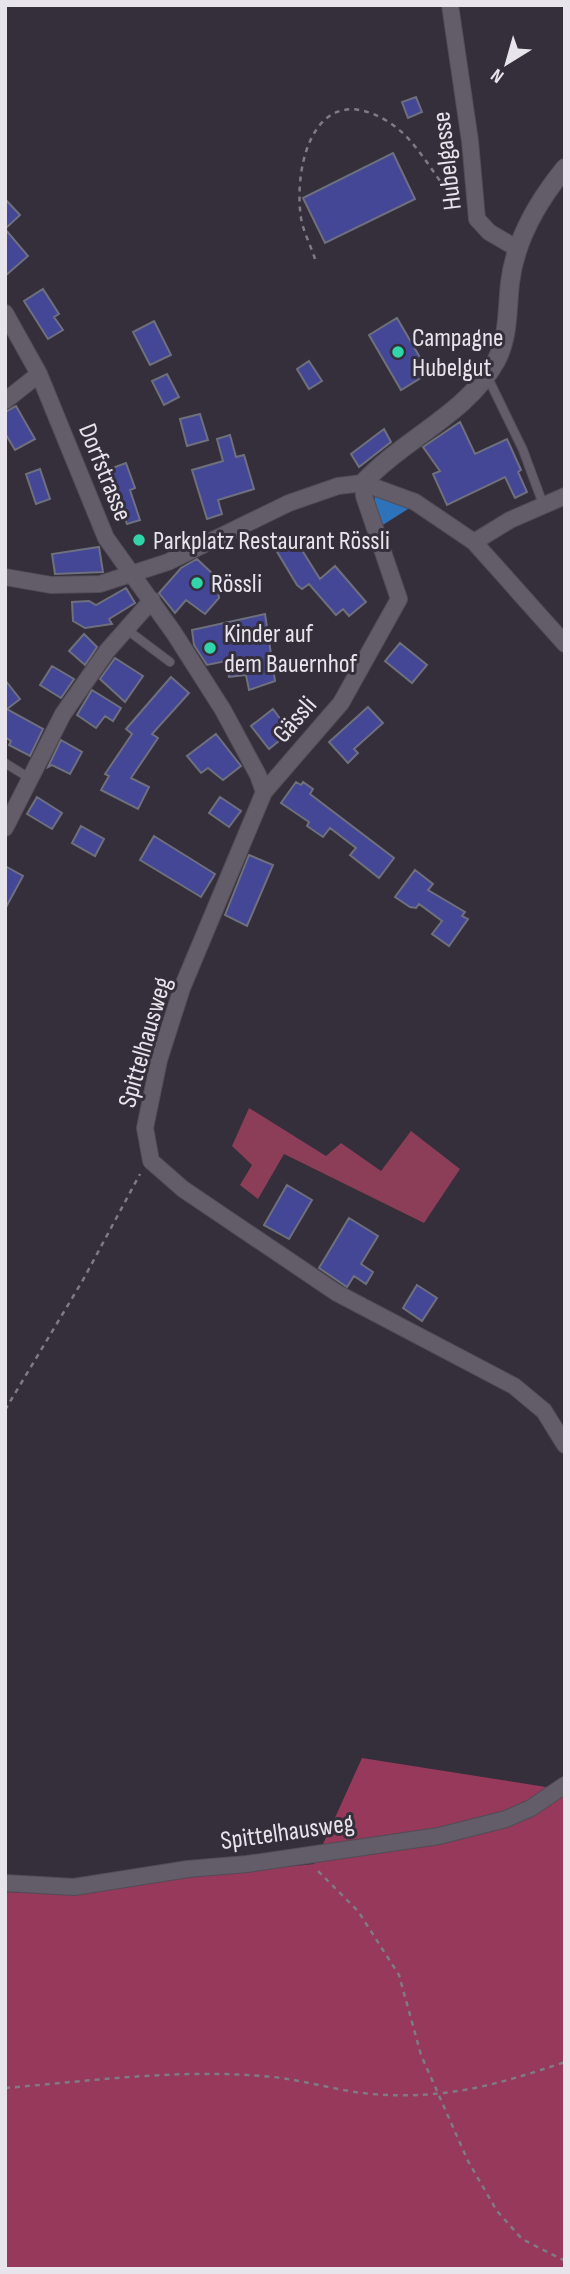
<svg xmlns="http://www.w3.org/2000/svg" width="570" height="2274" font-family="'Sofia Sans Condensed',sans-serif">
<rect width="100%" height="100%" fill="#342f3a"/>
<path fill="#8c3d58" d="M249 1108 326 1156 341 1143 381 1171 411 1131 460 1169 424 1223 284 1154 258 1199 240 1185 252 1165 232 1146Z"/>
<path fill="#96395b" d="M362 1758 565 1790V2269H5V1892L67 1894 172 1878 314 1864Z"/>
<path fill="#2e73b9" d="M375 495 408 507V509L378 528 373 514Z"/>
<path fill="#444696" stroke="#6e707d" stroke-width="2" d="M416 97 422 112 408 118 402 102Z
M393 153 415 199 325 243 303 198Z
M5 199 20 215 5 229Z
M5 229 28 256 5 276Z
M43 289 59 314 54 317 63 330 48 339 24 301Z
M397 318 429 373 401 390 369 335Z
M154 321 171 355 150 365 133 332Z
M309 361 322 381 309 389 297 369Z
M167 374 179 397 164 405 152 381Z
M16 406 35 439 15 450 5 433V412Z
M200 414 208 440 187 446 180 419Z
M460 422 475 454 507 439 521 470 518 472 527 492 515 498 505 477 447 505 433 474 440 471 423 447Z
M384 429 391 442 359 467 351 454Z
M230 435 236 457 244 455 254 489 218 500 222 514 207 519 192 470 223 461 217 439Z
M126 463 135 488 130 490 140 520 127 524 116 495 110 497 101 472Z
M40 469 50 499 36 504 26 474Z
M295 539 320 579 335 566 366 602 349 616 343 609 336 615 309 584 302 589 297 585 276 550Z
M99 547 103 572 55 574 52 554Z
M197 559 217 578 219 598 205 614 186 600 175 613 159 593 181 568Z
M126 588 135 603 109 619 112 624 85 628 73 621 72 602 89 601 96 605Z
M265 614 275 681 249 690 246 675 229 677 226 661 207 665 194 645 192 630Z
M84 634 97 647 85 665 69 651Z
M400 643 427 665 412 683 385 661Z
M115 658 143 676 125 702 100 679Z
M52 666 74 679 61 698 40 685Z
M171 677 189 693 152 734 158 738 131 778 149 787 138 809 101 790 109 776 105 774 132 734 126 729Z
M5 680 20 699 7 709 43 729 30 756 9 745 11 741 5 737Z
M92 690 121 708 113 721 105 716 96 728 77 715Z
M368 707 383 723 354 749 358 753 348 763 329 742Z
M273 709 290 732 269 749 251 726Z
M216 734 241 766 223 780 208 768 201 773 187 756Z
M61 740 82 752 70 774 52 765 48 767Z
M296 782 301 785 303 782 313 789 310 794 394 858 379 878 350 855 356 848 330 828 323 837 307 826 309 822 281 803Z
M37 797 62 813 52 829 27 814Z
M220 797 241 811 229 827 209 813Z
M81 826 104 839 95 856 72 843Z
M154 836 215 874 201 897 140 860Z
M249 855 273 865 247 926 225 915Z
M5 866 23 876 5 909Z
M415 870 433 884 428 890 465 912 462 916 468 919 449 946 432 934 442 921 419 904 416 908 410 907 395 897Z
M287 1185 312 1200 289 1239 264 1225Z
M349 1218 378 1236 361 1264 373 1272 366 1284 354 1276 347 1287 319 1268Z
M417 1285 437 1298 422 1321 403 1308Z"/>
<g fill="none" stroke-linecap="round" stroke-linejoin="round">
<defs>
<path id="service" d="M487 376 523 450 543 504
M126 629 170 662
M5 763 31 779"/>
<path id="minor" d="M450 5 470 141 477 219 489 232 518 249
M5 313 39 374 106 538 174 633 223 710 258 775 264 792 182 988 159 1060 145 1128 151 1161 183 1189 337 1293 514 1386 544 1411 565 1445
M5 401 39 374
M474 542 510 520 565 496
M5 577 51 585 100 584 168 562 289 503 338 486 363 483 415 502 474 542 565 644
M264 792 341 703 399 599 364 496 363 483
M5 828 63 714 107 651 152 600
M5 1883 74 1887 188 1869 247 1864 439 1836 506 1819 531 1808 565 1785"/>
<path id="tertiary" d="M363 483C403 439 467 414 496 361 509 337 507 309 510 283 515 240 538 201 565 168"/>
</defs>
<use href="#service" stroke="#514c56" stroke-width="10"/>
<use href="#minor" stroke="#514c56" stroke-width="18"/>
<use href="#tertiary" stroke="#514c56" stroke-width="20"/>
<path stroke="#7f7b84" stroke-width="2.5" stroke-dasharray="5 5" stroke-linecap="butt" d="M315 259C311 246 303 231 301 218 293 163 316 78 387 121 420 141 434 180 461 206
M5 1410 83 1280 140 1174
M318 1871 358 1911 399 1975 421 2055 468 2161 497 2211 522 2239 565 2261
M5 2088C90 2081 176 2069 261 2076 299 2078 335 2091 372 2094 444 2100 497 2085 565 2062"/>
<use href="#service" stroke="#635d69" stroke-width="8"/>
<use href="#minor" stroke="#635d69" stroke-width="16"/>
<use href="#tertiary" stroke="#635d69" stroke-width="18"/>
</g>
<g fill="#32d4a9" stroke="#342f3a" stroke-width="2.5">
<circle cx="398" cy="352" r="7"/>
<circle cx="139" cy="540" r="7"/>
<circle cx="197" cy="583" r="7"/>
<circle cx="210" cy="648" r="7"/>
</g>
<g text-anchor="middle" stroke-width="6" stroke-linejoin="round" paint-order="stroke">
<g font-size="26" fill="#e7e4eb" stroke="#342f3a">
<text transform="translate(446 161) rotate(-97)" y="9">Hubelgasse</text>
<text transform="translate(106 472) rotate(68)" y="9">Dorfstrasse</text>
<text transform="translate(294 719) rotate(-49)" y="9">Gässli</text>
<text transform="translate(144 1042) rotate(-74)" y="9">Spittelhausweg</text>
<text transform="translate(287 1831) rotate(-8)" y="9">Spittelhausweg</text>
</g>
<g font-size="26" fill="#e7e4eb" stroke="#342f3a" text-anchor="start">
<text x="412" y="346">Campagne<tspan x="412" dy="30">Hubelgut</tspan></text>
<text x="153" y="549">Parkplatz Restaurant Rössli</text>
<text x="211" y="592">Rössli</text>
<text x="224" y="642">Kinder auf<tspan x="224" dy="30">dem Bauernhof</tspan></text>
</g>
</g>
<rect width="570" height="2274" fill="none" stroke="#e7e4eb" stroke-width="14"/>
<g transform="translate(507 63) rotate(217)" stroke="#342f3a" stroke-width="5" paint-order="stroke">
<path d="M0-5L12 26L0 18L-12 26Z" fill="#e7e4eb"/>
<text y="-10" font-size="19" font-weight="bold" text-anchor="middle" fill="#e7e4eb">N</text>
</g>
</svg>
